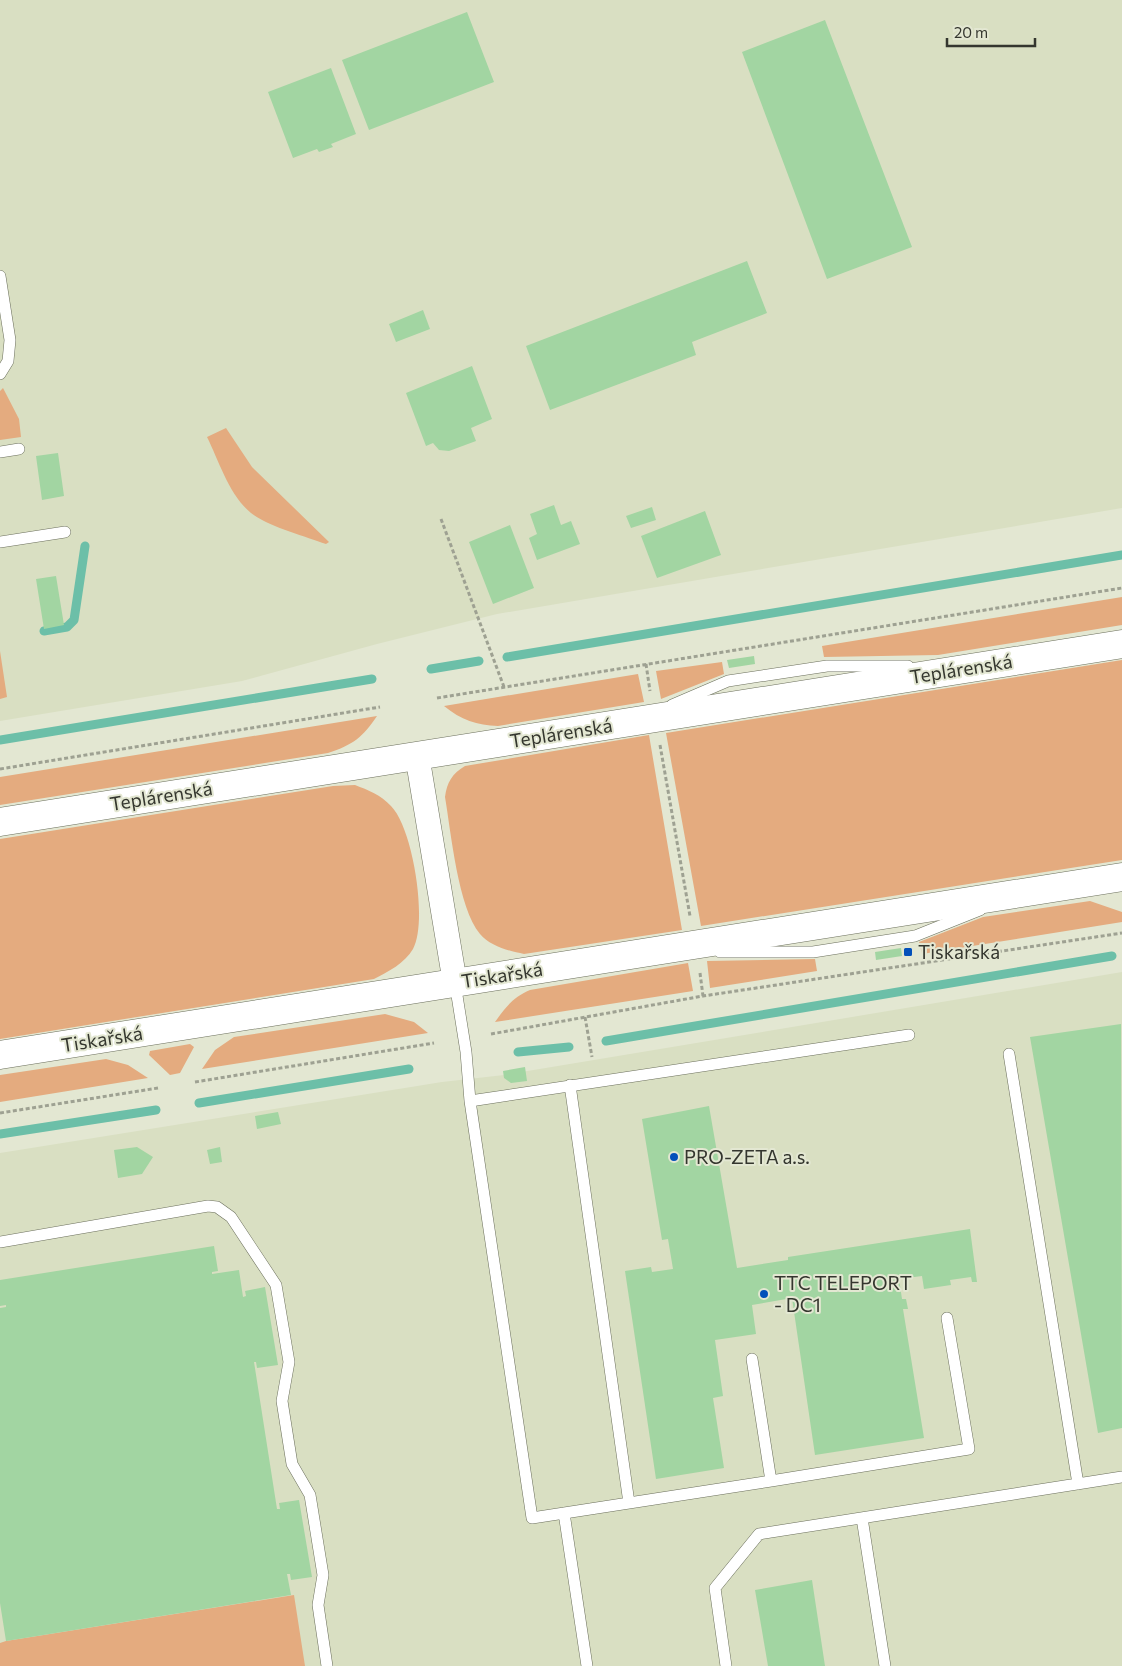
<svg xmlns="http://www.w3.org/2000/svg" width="1122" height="1666" font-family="Commissioner,sans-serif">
<rect width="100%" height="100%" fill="#e3e7d2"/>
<path fill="#d9dfc2" d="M0 0H1122V508L497 614 377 644 242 681 0 721Z
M1122 972V1666H0V1153L442 1082 504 1075Z"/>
<path fill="#e4ab7f" d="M3 388 19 419 21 437 0 440V391Z
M226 428 252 467 329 542 326 544C305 536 269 527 251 513 229 495 219 461 207 437Z
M1122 597V625L938 655 824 657 822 646Z
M0 651 7 697 0 699Z
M1122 660V860L701 926 666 733Z
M722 662 724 674 661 699 656 671Z
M638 674 644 702 498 726C477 725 461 720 444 706Z
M377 716C363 737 353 745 328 753L0 805V777Z
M649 735 682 930 524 954C509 951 490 946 480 934 458 908 451 832 445 797 447 782 452 774 465 766Z
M355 785C368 790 381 795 391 806 413 828 428 922 413 949 405 963 388 972 374 979L0 1039V839L333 786Z
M1090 901 1122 912V922L922 954 919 942 983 917Z
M815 959 817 971 710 988 707 961Z
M688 963 693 991 495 1022C505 1008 513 997 530 990Z
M385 1014 414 1022 428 1033 202 1069 215 1050 234 1037Z
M190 1044 194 1047 180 1073 170 1075 149 1055 150 1051Z
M106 1059 128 1065 148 1078 0 1102V1075Z
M294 1595 305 1666H0V1643L6 1641Z"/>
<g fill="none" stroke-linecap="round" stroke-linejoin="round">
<path stroke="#6cbfa8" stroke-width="9" d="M44 631 67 627 74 620 85 546
M507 657 1122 555
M431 669 479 661
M0 740 372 679
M606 1041 1112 956
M518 1052 569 1047
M199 1103 409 1069
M0 1134 156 1110"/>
</g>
<path fill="#a2d5a2" d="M467 12 494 82 369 130 342 60Z
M825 20 912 247 827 279 742 52Z
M331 68 356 134 331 144 333 147 319 152 317 149 293 158 268 92Z
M747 261 767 313 692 342 696 355 550 410 526 346Z
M423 310 430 329 396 342 389 324Z
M472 366 492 419 471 428 476 441 449 451 439 450 433 443 426 446 406 393Z
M58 453 64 496 42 500 36 456Z
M554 505 561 525 571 521 580 544 537 560 529 538 537 534 530 514Z
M652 507 656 520 631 528 626 516Z
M705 511 721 555 657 578 641 536Z
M510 525 534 588 493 604 469 542Z
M56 576 64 625 44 629 36 579Z
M754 656 755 664 729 668 727 660Z
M901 948 902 956 876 960 875 952Z
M1121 1024 1122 1428 1098 1433 1030 1037Z
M525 1067 527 1081 511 1083 504 1078 503 1071Z
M709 1106 737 1268 788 1260V1257L970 1229 977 1282H972L971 1277 950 1280 951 1285 924 1289 922 1276 899 1279 902 1299H906L908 1309H903L924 1438 815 1455 792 1298 752 1305 756 1334 715 1340 723 1396 713 1398 724 1468 656 1479 625 1271 651 1267 652 1272 673 1269 668 1239 662 1240 642 1119Z
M278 1112 281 1124 257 1129 255 1116Z
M137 1147 153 1157 142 1174 118 1178 114 1150Z
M220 1147 222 1162 210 1164 207 1150Z
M214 1246 218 1271 212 1272V1274L239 1270 243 1297 246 1296 245 1291 265 1287 278 1365 257 1368 256 1362H254L277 1509H280L279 1503 299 1500 312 1577 291 1580 290 1574H287L291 1595 6 1641 0 1603V1308L6 1307V1305L0 1306V1280Z
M812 1580 825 1666H768L755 1590Z"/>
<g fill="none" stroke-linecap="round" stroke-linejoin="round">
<defs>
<path id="service" d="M0 276 10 340 8 361 0 374
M0 452 19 449
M0 542 65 532
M672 705 728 681 827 666H908
M720 952H813L915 936 980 910
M455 983 466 1052 470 1101 532 1518 629 1503 570 1085
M1009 1054 1078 1484
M470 1101 909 1035
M0 1242 208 1206 217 1207 231 1217 276 1285 289 1362 282 1401 292 1464 310 1495 323 1575 318 1605 327 1666
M771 1481 969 1449 947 1318
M629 1503 771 1481 752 1359
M564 1513 587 1666
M862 1518 885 1666
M726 1666 715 1588 759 1534 1122 1477"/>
<path id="minor" d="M417 755 455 983"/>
<path id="tertiary" d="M0 822 1122 644
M0 1055 1122 877"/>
</defs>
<use href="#service" stroke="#6b6f5c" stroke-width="12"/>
<use href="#minor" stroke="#6b6f5c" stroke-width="25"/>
<use href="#tertiary" stroke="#6b6f5c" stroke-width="29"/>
<path stroke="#9ea192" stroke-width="3" stroke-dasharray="4 2.5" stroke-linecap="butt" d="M441 519 504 687
M646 664 650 691
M437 698 1122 588
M660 745 690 916
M0 769 380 707
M700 973 703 996
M585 1017 592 1057
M491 1034 703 996 1122 933
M195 1082 434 1043
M0 1113 158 1088"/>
<use href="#service" stroke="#fff" stroke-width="11"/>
<use href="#minor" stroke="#fff" stroke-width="24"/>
<use href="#tertiary" stroke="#fff" stroke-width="28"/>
</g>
<g fill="#0350ba" stroke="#e3e7d2" stroke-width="2">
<rect x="903" y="947" width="10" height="10" rx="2.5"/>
<circle cx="674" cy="1157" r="5"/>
<circle cx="764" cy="1294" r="5"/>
</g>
<g text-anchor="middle" stroke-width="4" stroke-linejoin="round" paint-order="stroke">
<g font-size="19" fill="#34362e" stroke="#e3e7d2">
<text transform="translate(961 669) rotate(-9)" y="7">Teplárenská</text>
<text transform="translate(561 733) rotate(-9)" y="7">Teplárenská</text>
<text transform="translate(161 796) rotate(-9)" y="7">Teplárenská</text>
<text transform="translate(502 975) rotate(-9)" y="7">Tiskařská</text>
<text transform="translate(102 1039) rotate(-9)" y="7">Tiskařská</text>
</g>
<g font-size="19" fill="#34362e" stroke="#e3e7d2" text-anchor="start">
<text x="918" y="959">Tiskařská</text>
<text x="684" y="1164">PRO-ZETA a.s.</text>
<text x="774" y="1290">TTC TELEPORT<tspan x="774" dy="22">- DC1</tspan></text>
</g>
</g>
<path d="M947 38v8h88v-8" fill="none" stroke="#34362e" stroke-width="2.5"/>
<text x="954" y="38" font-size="15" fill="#34362e" stroke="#e3e7d2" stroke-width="4" paint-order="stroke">20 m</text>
</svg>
